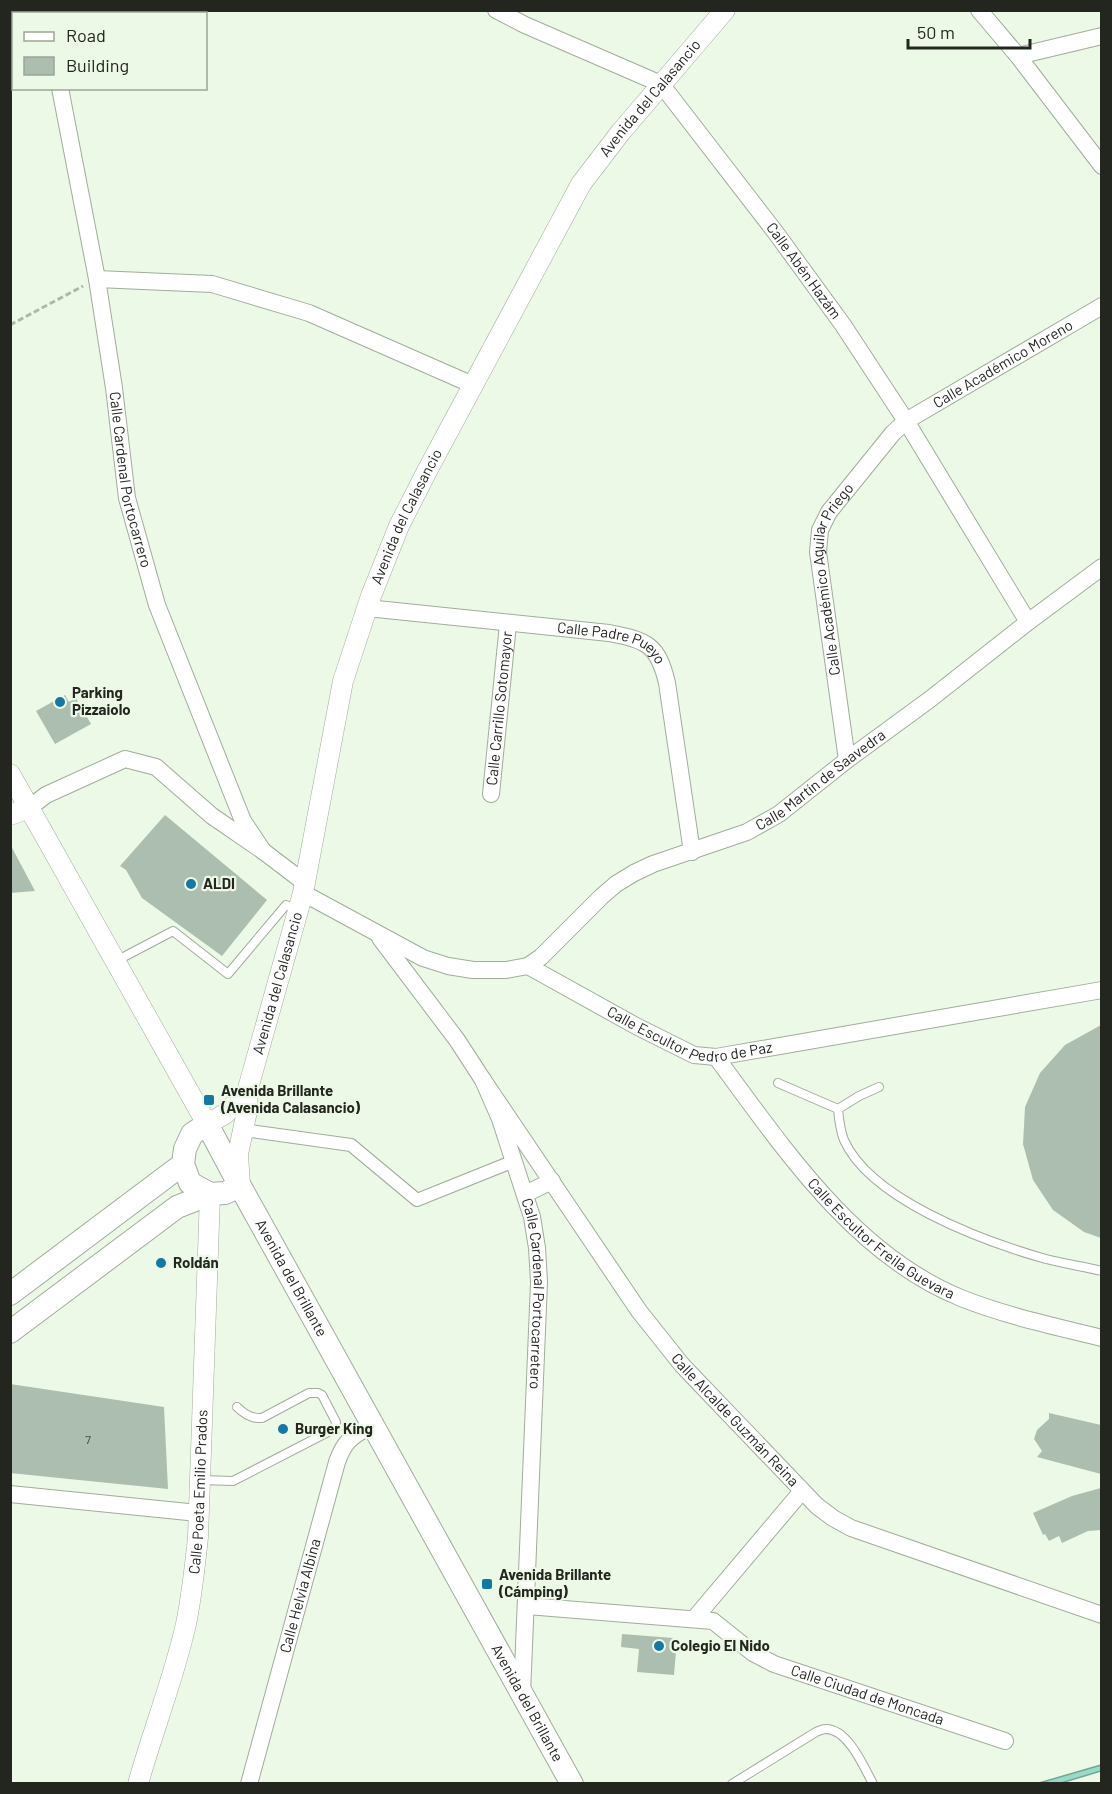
<svg xmlns="http://www.w3.org/2000/svg" width="1112" height="1794" font-family="Barlow,sans-serif">
<rect width="100%" height="100%" fill="#edf9e7"/>
<path fill="#96dbc7" stroke="#73a595" stroke-width="1.5" d="M1101 1765V1771L1061 1783H1039Z"/>
<path fill="#abbeb0" d="M65 695 69 702 76 698 91 724 55 744 36 711Z
M165 815 267 900 222 956 142 898 126 870 120 866Z
M10 844 35 891 10 893Z
M1101 1025V1238L1084 1232 1053 1210 1033 1180 1023 1144 1025 1107 1040 1073 1065 1045Z
M10 1384 164 1407 168 1489 10 1473Z
M1049 1413 1101 1425V1474L1037 1457 1042 1451 1034 1439 1037 1430 1049 1419Z
M1101 1488V1530L1088 1531 1062 1543 1059 1536 1049 1541 1045 1534 1043 1535 1033 1513 1072 1496Z
M622 1634 673 1638V1639L677 1640 674 1675 637 1672 639 1649 621 1647Z"/>
<g fill="none" stroke-linecap="round" stroke-linejoin="round">
<defs>
<path id="service" d="M116 961 173 931 228 974 286 905 298 910
M778 1083 838 1109
M838 1109C839 1120 840 1130 844 1140 870 1199 981 1240 1039 1257 1059 1263 1081 1266 1102 1271
M838 1109 859 1096 879 1087
M200 1480 233 1481 332 1430 335 1427 336 1422 322 1395 318 1393H309L262 1418C252 1419 244 1414 237 1407
M732 1784 816 1732C819 1731 822 1729 826 1729 848 1729 864 1767 873 1784"/>
<path id="pedestrian" d="M243 1130 351 1145 417 1200 514 1161"/>
<g id="minor">
<path d="M51 10V14"/>
<path id="s1" d="M496 10 525 25 661 84 776 233 843 325 906 421 1028 622"/>
<path d="M979 10 1018 56 1102 166"/>
<path d="M1018 56 1102 36"/>
<path id="s2" d="M60 88 97 279 114 388 127 498 157 605 243 821 263 851"/>
<path d="M97 279 212 284 309 313 473 385"/>
<path id="s3" d="M367 608 609 633C646 640 658 644 667 683L692 852"/>
<path id="s4" d="M847 760 818 552 820 530 829 512 893 433 906 421 1102 306"/>
<path id="s5" d="M491 794 508 624"/>
<path d="M29 808 46 795 125 759 156 767 212 816 263 851 305 883"/>
<path id="s6" d="M303 893 423 958 448 966 473 970H506L528 966 636 1026 694 1055 716 1057 1102 990"/>
<path id="s7" d="M380 938 457 1040 483 1080 500 1119 532 1217 537 1248 539 1282 522 1694"/>
<path id="s8" d="M528 966 541 957 601 897 616 884 634 873 653 864 747 832 779 814 847 760 929 700 1028 622 1102 567"/>
<path id="s9" d="M716 1057C783 1147 853 1254 961 1298 1006 1316 1054 1326 1102 1338"/>
<path id="s10" d="M483 1080 639 1311 682 1365 817 1506 833 1518 851 1528 1102 1615"/>
<path d="M525 1194 552 1181"/>
<path d="M10 1494 198 1513"/>
<path id="s11" d="M527 1606 713 1621 753 1653 774 1664 1005 1741"/>
<path d="M694 1619 802 1491"/>
<path id="s12" d="M249 1784 337 1462C345 1439 353 1436 373 1424"/>
</g>
<g id="tertiary">
<path d="M10 774 207 1124 225 1114 247 1092"/>
<path d="M10 815 29 808"/>
<path id="s13" d="M240 1186 238 1154 247 1111V1092L303 893 343 681 371 596 399 526 427 471 581 184 620 133 725 10"/>
<path id="s14" d="M138 1784C153 1730 174 1678 186 1624 192 1595 195 1566 198 1537L210 1194"/>
</g>
<g id="secondary">
<path id="s15" d="M240 1186 225 1193 210 1194 190 1183 183 1164 185 1149 192 1134 207 1124 240 1186 572 1784"/>
<path d="M10 1294 183 1164"/>
<path d="M10 1332 177 1207 210 1194"/>
</g>
</defs>
<use href="#service" stroke="#a1ac9b" stroke-width="10"/>
<use href="#pedestrian" stroke="#a1ac9b" stroke-width="14"/>
<use href="#minor" stroke="#a1ac9b" stroke-width="18"/>
<use href="#tertiary" stroke="#a1ac9b" stroke-width="21"/>
<use href="#secondary" stroke="#a1ac9b" stroke-width="24"/>
<path stroke="#aeb8a9" stroke-width="3" stroke-dasharray="6 3" stroke-linecap="butt" d="M10 325 83 286"/>
<use href="#service" stroke="#fff" stroke-width="8"/>
<use href="#pedestrian" stroke="#fff" stroke-width="12"/>
<use href="#minor" stroke="#fff" stroke-width="16"/>
<use href="#tertiary" stroke="#fff" stroke-width="20"/>
<use href="#secondary" stroke="#fff" stroke-width="22"/>
</g>
<g fill="#1379a4" stroke="#edf9e7" stroke-width="2">
<circle cx="60" cy="702" r="6"/>
<circle cx="191" cy="884" r="6"/>
<rect x="203" y="1094" width="12" height="12" rx="3"/>
<circle cx="161" cy="1263" r="6"/>
<circle cx="283" cy="1429" r="6"/>
<rect x="481" y="1578" width="12" height="12" rx="3"/>
<circle cx="659" cy="1646" r="6"/>
</g>
<g text-anchor="middle" stroke-width="4.5" stroke-linejoin="round" paint-order="stroke">
<g font-size="12" fill="#444c43">
<text x="88" y="1444">7</text>
</g>
<g font-size="15" fill="#22261f" stroke="#edf9e7">
<text dy="5" stroke="none"><textPath href="#s13" startOffset="1180">Avenida del Calasancio</textPath></text>
<text dy="5" stroke="none"><textPath href="#s1" startOffset="416">Calle Abén Hazám</textPath></text>
<text dy="5" stroke="none"><textPath href="#s4" startOffset="484">Calle Académico Moreno</textPath></text>
<text dy="5" stroke="none"><textPath href="#s2" startOffset="398">Calle Cardenal Portocarrero</textPath></text>
<text dy="5" stroke="none"><textPath href="#s13" startOffset="694">Avenida del Calasancio</textPath></text>
<text dy="5" stroke="none"><textPath href="#s4" startOffset="186">Calle Académico Aguilar Priego</textPath></text>
<text dy="5" stroke="none"><textPath href="#s3" startOffset="249">Calle Padre Pueyo</textPath></text>
<text dy="5" stroke="none"><textPath href="#s5" startOffset="86">Calle Carrillo Sotomayor</textPath></text>
<text dy="5" stroke="none"><textPath href="#s8" startOffset="352">Calle Martín de Saavedra</textPath></text>
<text dy="5" stroke="none"><textPath href="#s13" startOffset="208">Avenida del Calasancio</textPath></text>
<text dy="5" stroke="none"><textPath href="#s6" startOffset="423">Calle Escultor Pedro de Paz</textPath></text>
<text dy="5" stroke="none"><textPath href="#s9" startOffset="248">Calle Escultor Freila Guevara</textPath></text>
<text dy="5" stroke="none"><textPath href="#s15" startOffset="300">Avenida del Brillante</textPath></text>
<text dy="5" stroke="none"><textPath href="#s7" startOffset="398">Calle Cardenal Portocarretero</textPath></text>
<text dy="5" stroke="none"><textPath href="#s10" startOffset="424">Calle Alcalde Guzmán Reina</textPath></text>
<text dy="5" stroke="none"><textPath href="#s14" startOffset="300">Calle Poeta Emilio Prados</textPath></text>
<text dy="5" stroke="none"><textPath href="#s12" startOffset="195">Calle Helvia Albina</textPath></text>
<text dy="5" stroke="none"><textPath href="#s11" startOffset="360">Calle Ciudad de Moncada</textPath></text>
<text dy="5" stroke="none"><textPath href="#s15" startOffset="786">Avenida del Brillante</textPath></text>
</g>
<g font-size="15" font-weight="bold" fill="#22261f" stroke="#edf9e7" text-anchor="start">
<text x="72" y="698">Parking<tspan x="72" dy="17">Pizzaiolo</tspan></text>
<text x="203" y="889">ALDI</text>
<text x="221" y="1096">Avenida Brillante<tspan x="221" dy="17">(Avenida Calasancio)</tspan></text>
<text x="173" y="1268">Roldán</text>
<text x="295" y="1434">Burger King</text>
<text x="499" y="1580">Avenida Brillante<tspan x="499" dy="17">(Cámping)</tspan></text>
<text x="671" y="1651">Colegio El Nido</text>
</g>
</g>
<rect width="1112" height="1794" fill="none" stroke="#22261f" stroke-width="24"/>
<rect x="12" y="12" width="195" height="78" fill="#edf9e7" stroke="#9ca597" stroke-width="1.5"/>
<rect x="24" y="32" width="30" height="9" fill="#ffffff" stroke="#9ca597" stroke-width="1.5"/>
<text x="66" y="42" font-size="18" fill="#22261f">Road</text>
<rect x="24" y="57" width="30" height="18" fill="#abbeb0" stroke="#9ca597" stroke-width="1.5"/>
<text x="66" y="72" font-size="18" fill="#22261f">Building</text>
<path d="M908 39v9h122v-9" fill="none" stroke="#22261f" stroke-width="3"/>
<text x="917" y="39" font-size="18" fill="#22261f" stroke="#edf9e7" stroke-width="4.5" paint-order="stroke">50 m</text>
</svg>
